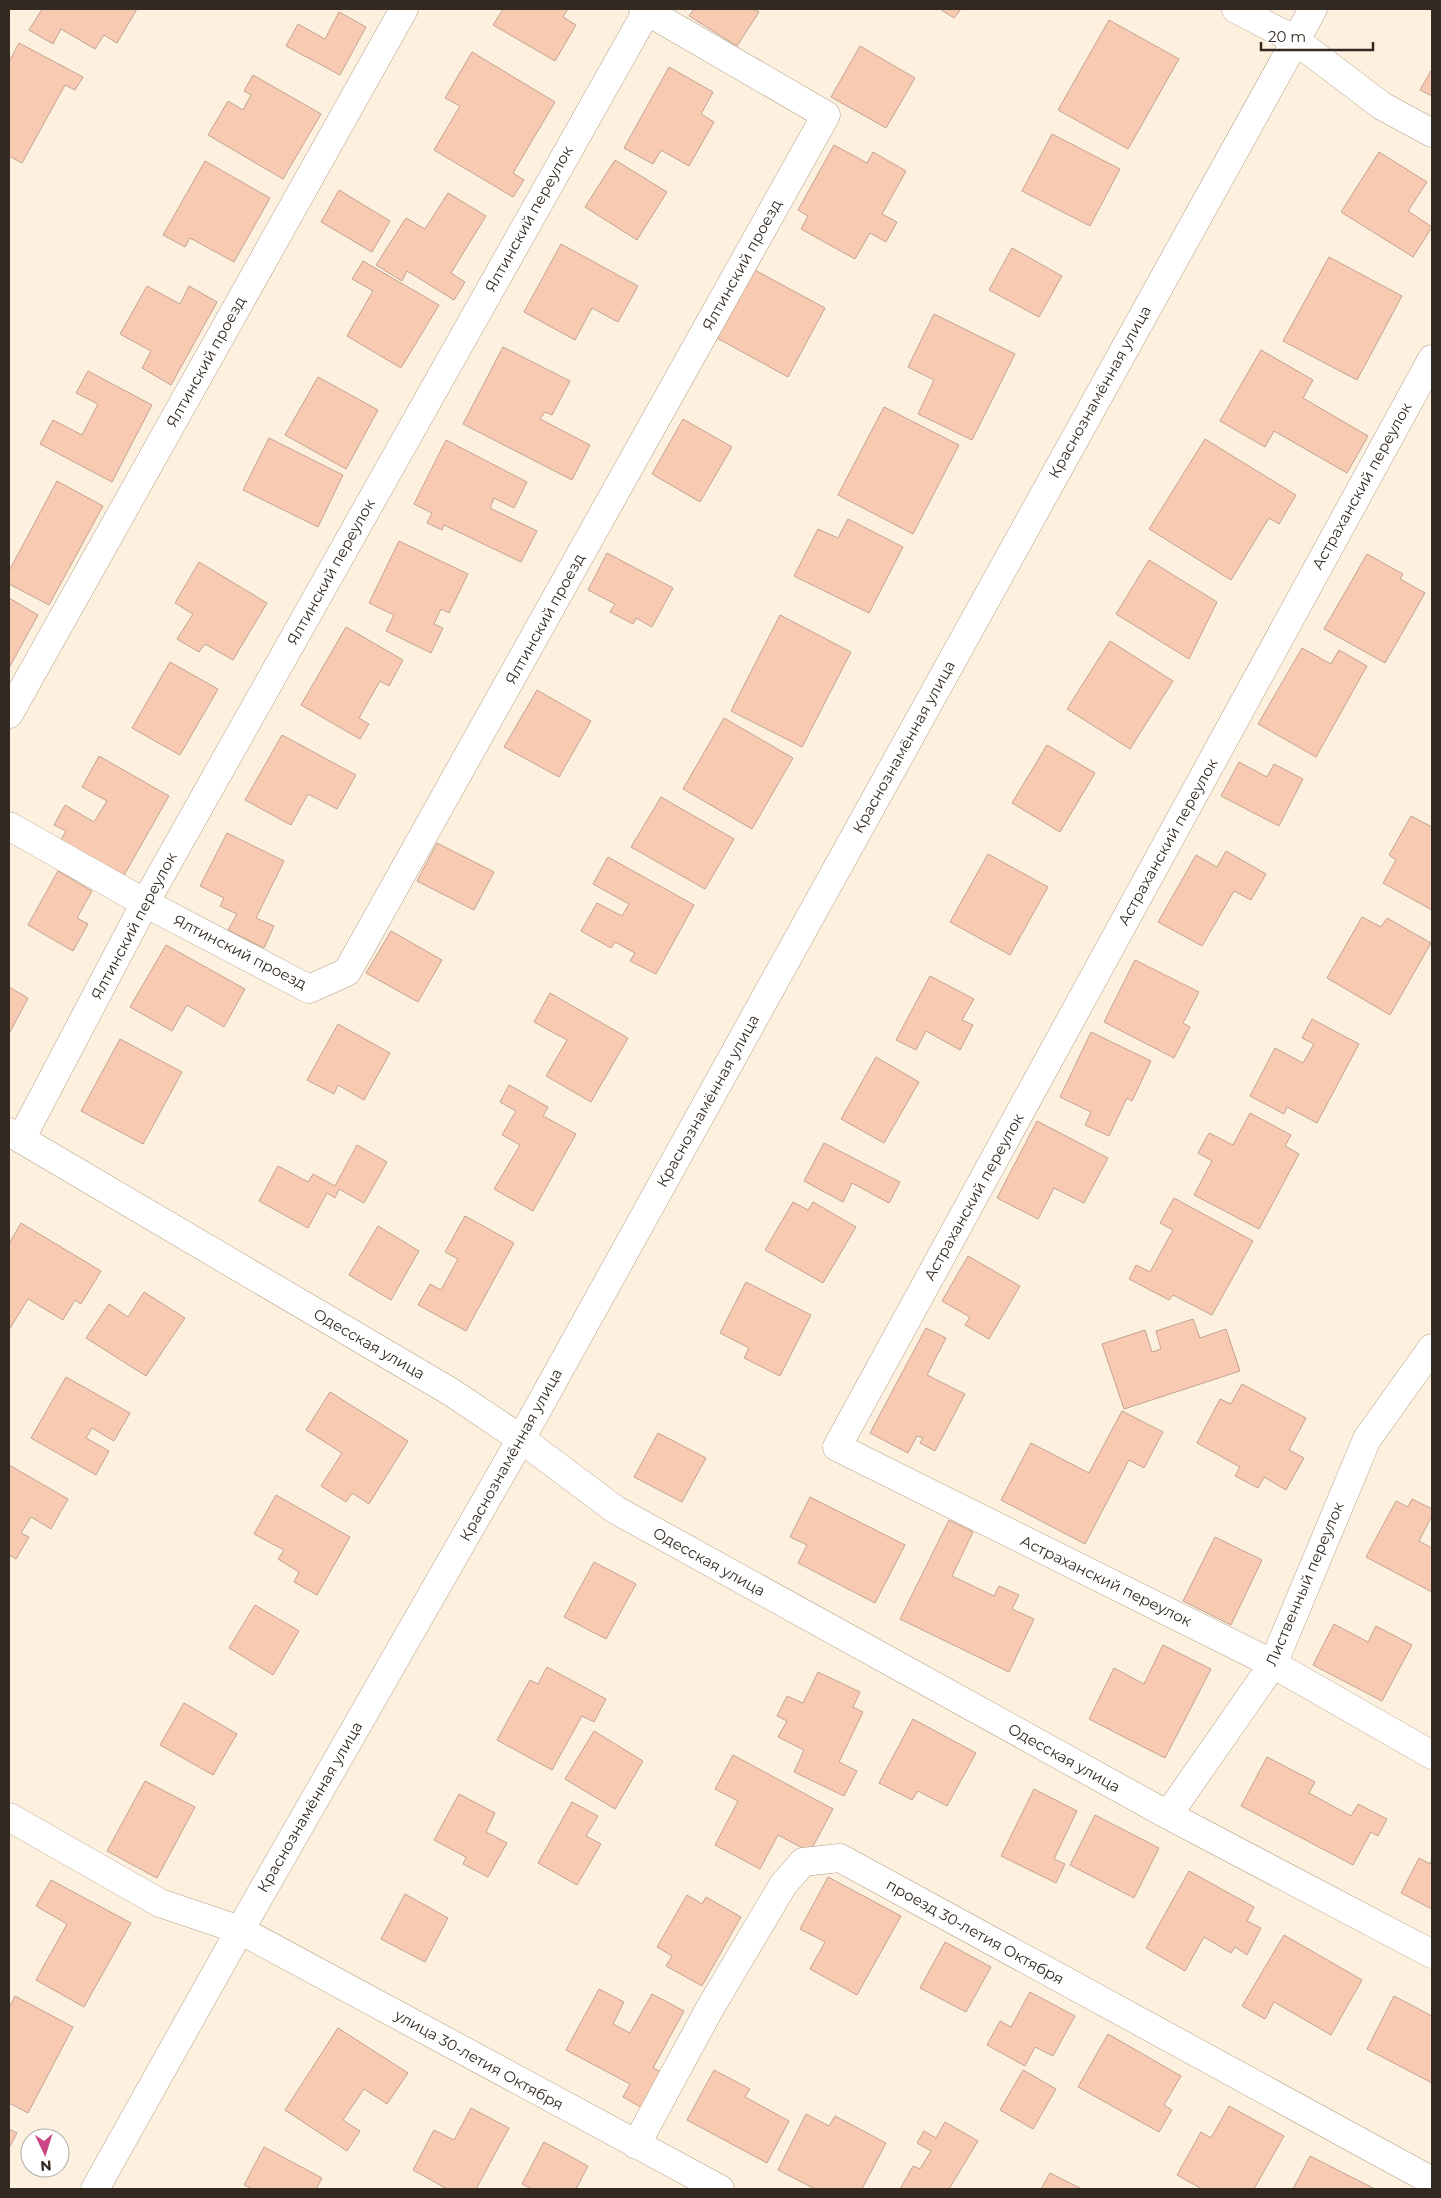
<svg xmlns="http://www.w3.org/2000/svg" width="1441" height="2198" font-family="Montserrat,sans-serif">
<rect width="100%" height="100%" fill="#fdf0df"/>
<path fill="#f9cab2" stroke="#c3a393" d="M42 9H137L117 43 104 35 95 49 61 29 53 44 29 30Z
M503 9H568L563 17 576 25 555 61 493 25Z
M694 9H753L759 12 737 46 689 16Z
M940 9H961L954 18Z
M339 12 366 27 340 75 286 46 298 24 325 39Z
M1109 20 1179 59 1128 149 1058 110Z
M19 43 83 77 75 90 65 85 22 163 9 156V62Z
M860 46 915 78 886 128 831 97Z
M472 52 555 102 513 173 524 180 513 197 434 150 460 106 445 98Z
M669 67 713 92 701 114 714 122 689 166 661 150 653 164 624 148Z
M1432 69V96L1420 90Z
M253 75 321 114 283 179 208 135 228 101 243 110 251 95 244 91Z
M1052 134 1120 169 1090 226 1022 191Z
M834 145 867 163 873 152 906 171 882 214 897 222 886 242 870 233 855 259 801 229 808 216 798 210Z
M1379 152 1427 182 1408 211 1432 227 1413 257 1341 212Z
M615 160 667 192 637 240 585 207Z
M205 161 270 198 234 262 190 238 185 247 163 235Z
M339 190 390 221 372 252 321 222Z
M448 193 486 216 451 273 465 282 454 300 407 271 402 281 376 265 406 218 425 229Z
M561 244 638 286 618 322 592 308 575 340 524 312Z
M1012 248 1062 276 1039 317 989 290Z
M1329 257 1402 296 1357 380 1283 341Z
M363 261 439 305 401 368 347 336 373 291 352 279Z
M753 269 825 308 788 377 715 337Z
M147 286 180 304 189 286 217 302 171 385 142 368 151 351 120 334Z
M934 314 1015 354 972 440 918 414 934 380 908 367Z
M503 347 570 381 552 415 545 412 540 419 590 445 572 480 463 424Z
M1261 350 1313 380 1303 398 1368 436 1347 473 1274 431 1265 447 1220 421Z
M88 371 152 405 112 482 40 444 53 420 82 435 98 404 76 393Z
M318 377 378 410 346 469 285 435Z
M884 407 959 445 913 534 838 495Z
M683 419 732 447 700 502 652 474Z
M269 438 343 475 318 527 243 490Z
M1205 439 1296 495 1279 524 1269 518 1231 580 1149 529Z
M446 440 527 482 514 508 494 498 490 508 537 531 521 562 444 525 442 530 427 523 432 513 414 504Z
M57 481 103 506 49 605 9 584V571Z
M848 519 903 547 869 613 794 576 818 529 838 538Z
M399 541 468 574 449 613 441 609 434 624 443 628 431 653 386 631 394 615 369 603Z
M607 553 673 588 652 627 636 618 633 624 610 612 615 604 588 590Z
M1367 554 1403 574 1400 579 1425 593 1385 663 1324 629Z
M1149 560 1217 602 1189 659 1116 614Z
M199 562 267 603 233 660 205 644 199 652 177 639 193 614 175 603Z
M9 598 38 615 9 668Z
M780 615 851 652 802 747 731 711Z
M346 627 403 660 389 686 380 681 359 718 369 724 360 739 301 705Z
M1110 641 1173 681 1130 749 1067 709Z
M1302 648 1331 664 1339 650 1367 666 1316 757 1258 724Z
M170 662 218 689 180 755 132 728Z
M537 690 591 721 559 777 504 747Z
M724 718 793 758 752 829 683 789Z
M282 735 356 775 337 809 308 794 291 825 245 800Z
M1047 745 1095 773 1060 832 1012 803Z
M99 756 169 796 123 877 60 842 66 831 54 825 65 805 94 822 107 801 82 787Z
M1239 762 1267 777 1274 764 1303 779 1279 826 1221 796Z
M661 797 734 839 705 889 631 847Z
M1411 816 1432 827V910L1383 883 1396 860 1389 855Z
M227 833 284 861 256 918 274 926 264 948 228 930 237 914 220 906 224 898 200 886Z
M437 843 494 872 474 910 417 881Z
M1226 851 1266 874 1251 900 1234 891 1202 946 1158 922 1196 855 1217 867Z
M988 854 1048 887 1010 955 950 922Z
M608 857 694 905 656 974 630 961 635 953 615 942 611 948 581 931 597 903 622 916 629 904 593 884Z
M58 871 92 891 77 918 88 924 73 951 28 925Z
M1362 917 1381 927 1387 918 1431 943 1390 1015 1327 978Z
M391 931 442 960 418 1002 366 973Z
M166 945 245 989 224 1027 187 1005 172 1031 130 1007Z
M1135 960 1199 992 1183 1023 1190 1027 1174 1058 1104 1022Z
M930 976 974 999 962 1020 973 1025 960 1050 926 1031 916 1050 896 1040Z
M9 987 28 998 9 1034Z
M550 993 628 1038 591 1102 546 1076 567 1040 534 1022Z
M1312 1019 1359 1044 1317 1123 1287 1107 1284 1114 1250 1096 1275 1048 1303 1063 1314 1044 1302 1038Z
M338 1024 390 1053 364 1100 338 1085 334 1094 307 1080Z
M1091 1032 1151 1061 1132 1101 1127 1098 1109 1136 1085 1125 1091 1112 1060 1097Z
M120 1039 182 1072 143 1144 81 1111Z
M876 1057 919 1082 884 1143 841 1119Z
M509 1085 548 1107 543 1116 576 1134 533 1211 494 1189 520 1145 502 1135 516 1111 500 1102Z
M1250 1113 1291 1135 1285 1146 1299 1154 1259 1229 1194 1195 1212 1161 1198 1153 1209 1133 1233 1145Z
M1037 1121 1108 1158 1084 1203 1054 1188 1038 1219 997 1198Z
M824 1143 900 1182 889 1203 852 1183 843 1202 804 1181Z
M357 1145 387 1162 364 1203 339 1189 335 1198 327 1193 308 1228 259 1201 278 1166 308 1182 313 1174 335 1186Z
M1174 1198 1253 1241 1212 1315 1173 1295 1169 1300 1129 1279 1136 1265 1150 1272 1173 1230 1160 1223Z
M793 1202 808 1210 813 1202 856 1227 823 1283 765 1250Z
M465 1216 514 1243 466 1331 418 1305 430 1284 441 1290 458 1259 445 1252Z
M21 1223 101 1271 81 1304 75 1300 63 1320 28 1299 9 1330V1244Z
M378 1226 419 1251 391 1300 349 1275Z
M968 1256 1020 1286 989 1339 965 1325 970 1317 942 1301Z
M746 1282 811 1315 780 1376 744 1358 749 1348 720 1333Z
M144 1292 185 1318 146 1376 86 1338 109 1304 128 1317Z
M1193 1319 1200 1338 1226 1329 1240 1371 1124 1409 1102 1344 1145 1330 1152 1352 1161 1349 1156 1331Z
M926 1328 946 1338 927 1375 965 1394 935 1451 920 1443 923 1438 917 1436 908 1453 870 1433Z
M66 1377 130 1413 114 1441 92 1428 86 1438 109 1451 96 1475 31 1438Z
M1242 1384 1306 1418 1289 1450 1304 1458 1286 1490 1264 1477 1258 1488 1235 1476 1240 1467 1197 1443 1220 1399 1231 1404Z
M330 1392 408 1441 369 1504 352 1493 346 1502 321 1486 342 1453 306 1430Z
M1122 1411 1163 1432 1144 1468 1129 1460 1085 1544 1001 1500 1031 1443 1089 1473Z
M658 1433 706 1458 682 1502 634 1477Z
M9 1465 68 1499 51 1529 31 1517 21 1533 29 1537 16 1559 9 1555Z
M276 1495 350 1537 317 1595 294 1582 299 1572 278 1559 284 1550 254 1534Z
M810 1497 905 1545 875 1603 798 1563 807 1545 790 1537Z
M1412 1499 1432 1509V1516L1419 1541 1432 1548V1592L1366 1557 1396 1501 1408 1507Z
M949 1520 973 1532 952 1576 994 1596 999 1586 1019 1595 1012 1609 1034 1619 1009 1672 900 1619Z
M1215 1537 1262 1560 1231 1625 1183 1601Z
M594 1562 636 1584 606 1639 564 1617Z
M255 1605 299 1631 273 1675 229 1648Z
M1334 1624 1368 1642 1376 1626 1412 1645 1382 1701 1313 1665Z
M1163 1645 1211 1669 1165 1758 1089 1719 1114 1668 1144 1684Z
M547 1667 606 1699 594 1722 582 1716 552 1770 497 1740 530 1680 538 1684Z
M818 1672 860 1692 853 1707 863 1712 839 1762 857 1771 844 1796 794 1772 804 1750 778 1737 787 1721 777 1716 787 1696 803 1703Z
M184 1703 237 1734 213 1775 160 1745Z
M913 1719 976 1753 947 1806 918 1791 912 1800 879 1783Z
M594 1731 643 1761 615 1809 565 1779Z
M733 1755 833 1809 810 1852 778 1835 760 1869 715 1845 738 1801 715 1789Z
M1267 1757 1315 1782 1309 1793 1351 1816 1358 1804 1387 1819 1378 1836 1371 1832 1353 1865 1241 1806Z
M145 1781 195 1807 157 1878 107 1851Z
M1034 1789 1077 1811 1054 1859 1065 1864 1056 1883 1001 1856Z
M459 1794 495 1813 486 1832 507 1843 488 1877 463 1864 466 1857 434 1840Z
M572 1802 598 1816 586 1836 601 1844 577 1885 538 1863Z
M1095 1815 1159 1848 1134 1898 1070 1865Z
M1419 1858 1430 1864 1432 1859V1909L1401 1893Z
M1189 1871 1254 1907 1247 1921 1261 1928 1247 1955 1235 1947 1231 1953 1204 1937 1185 1971 1146 1948Z
M828 1877 901 1916 857 1995 810 1969 825 1942 800 1929Z
M51 1880 131 1923 84 2007 36 1980 67 1924 36 1906Z
M405 1894 448 1918 425 1962 381 1939Z
M687 1895 702 1904 706 1897 741 1917 702 1986 666 1966 672 1956 657 1947Z
M1284 1935 1362 1980 1331 2035 1274 2002 1265 2019 1242 2006Z
M945 1942 991 1967 966 2012 920 1988Z
M599 1989 624 2002 613 2024 630 2033 652 1994 684 2011 653 2068 663 2073 644 2109 623 2097 630 2084 566 2050Z
M1030 1992 1075 2016 1053 2056 1035 2047 1025 2066 987 2045 1000 2021 1011 2027Z
M15 1996 73 2027 28 2113 9 2103V2008Z
M1394 1996 1432 2016V2083L1367 2049Z
M338 2028 408 2073 387 2104 364 2089 343 2120 360 2131 347 2151 285 2110Z
M1108 2034 1181 2076 1164 2105 1172 2110 1159 2132 1078 2087Z
M714 2070 750 2089 745 2097 789 2121 767 2163 687 2120Z
M1023 2070 1056 2089 1033 2129 1000 2110Z
M1229 2106 1284 2136 1254 2189H1202L1177 2175 1201 2132 1211 2138Z
M471 2108 509 2128 476 2189H447L413 2170 434 2130 454 2140Z
M806 2114 829 2126 835 2116 886 2143 862 2189H815L778 2170Z
M945 2122 978 2141 949 2189H900L913 2166 920 2169 931 2151 917 2143 924 2131 936 2138Z
M9 2129 17 2133 9 2148Z
M544 2142 588 2166 576 2189H532L522 2184Z
M264 2147 322 2178 316 2189H252L244 2185Z
M1310 2156 1375 2189H1293Z
M1050 2173 1082 2189H1041Z"/>
<g fill="none" stroke-linecap="round" stroke-linejoin="round">
<defs>
<path id="minor" d="M1236 9 1295 40 1382 106 1432 133
M1432 359 837 1447 1273 1664 1432 1755
M9 714 404 9
M9 826 145 903 309 989 347 972 826 115 643 9
M9 1132 451 1392 521 1439 616 1510 1168 1815 1432 1954
M21 1139 145 903 648 9
M1168 1815 1273 1664 1367 1439 1432 1348
M9 1817 160 1903 240 1930 720 2189
M636 2145 709 2010 783 1885 803 1862 840 1858 1432 2181
M95 2189 240 1930 521 1439 1313 9"/>
</defs>
<use href="#minor" stroke="#b4a086" stroke-width="29"/>
<use href="#minor" stroke="#fff" stroke-width="28"/>
</g>
<g text-anchor="middle" stroke-width="5" stroke-linejoin="round" paint-order="stroke">
<g font-size="15" fill="#322a20" stroke="#fff">
<text transform="translate(529 219) rotate(-61)" y="5">Ялтинский переулок</text>
<text transform="translate(742 265) rotate(-61)" y="5">Ялтинский проезд</text>
<text transform="translate(206 362) rotate(-61)" y="5">Ялтинский проезд</text>
<text transform="translate(1100 392) rotate(-61)" y="5">Краснознамённая улица</text>
<text transform="translate(1362 486) rotate(-61)" y="5">Астраханский переулок</text>
<text transform="translate(331 572) rotate(-61)" y="5">Ялтинский переулок</text>
<text transform="translate(545 619) rotate(-61)" y="5">Ялтинский проезд</text>
<text transform="translate(904 747) rotate(-61)" y="5">Краснознамённая улица</text>
<text transform="translate(1168 842) rotate(-61)" y="5">Астраханский переулок</text>
<text transform="translate(134 926) rotate(-62)" y="5">Ялтинский переулок</text>
<text transform="translate(240 952) rotate(27)" y="5">Ялтинский проезд</text>
<text transform="translate(708 1101) rotate(-61)" y="5">Краснознамённая улица</text>
<text transform="translate(974 1197) rotate(-61)" y="5">Астраханский переулок</text>
<text transform="translate(369 1344) rotate(30)" y="5">Одесская улица</text>
<text transform="translate(511 1455) rotate(-61)" y="5">Краснознамённая улица</text>
<text transform="translate(709 1562) rotate(29)" y="5">Одесская улица</text>
<text transform="translate(1106 1581) rotate(26)" y="5">Астраханский переулок</text>
<text transform="translate(1305 1584) rotate(-67)" y="5">Лиственный переулок</text>
<text transform="translate(1064 1758) rotate(29)" y="5">Одесская улица</text>
<text transform="translate(310 1807) rotate(-60)" y="5">Краснознамённая улица</text>
<text transform="translate(975 1932) rotate(29)" y="5">проезд 30-летия Октября</text>
<text transform="translate(479 2060) rotate(29)" y="5">улица 30-летия Октября</text>
</g>
</g>
<rect width="1441" height="2198" fill="none" stroke="#322a20" stroke-width="20"/>
<g transform="translate(45 2153) rotate(176)"><circle r="24" fill="#ffffff" stroke="#adaaa6"/>
<path d="M0-4L9 19L0 12L-9 19Z" fill="#cb4687"/>
<text y="-8" font-size="14" font-weight="bold" text-anchor="middle" fill="#322a20">N</text>
</g>
<path d="M1261 42v8h112v-8" fill="none" stroke="#322a20" stroke-width="2.5"/>
<text x="1268" y="42" font-size="15" fill="#322a20" stroke="#ffffff" stroke-width="4" paint-order="stroke">20 m</text>
</svg>
